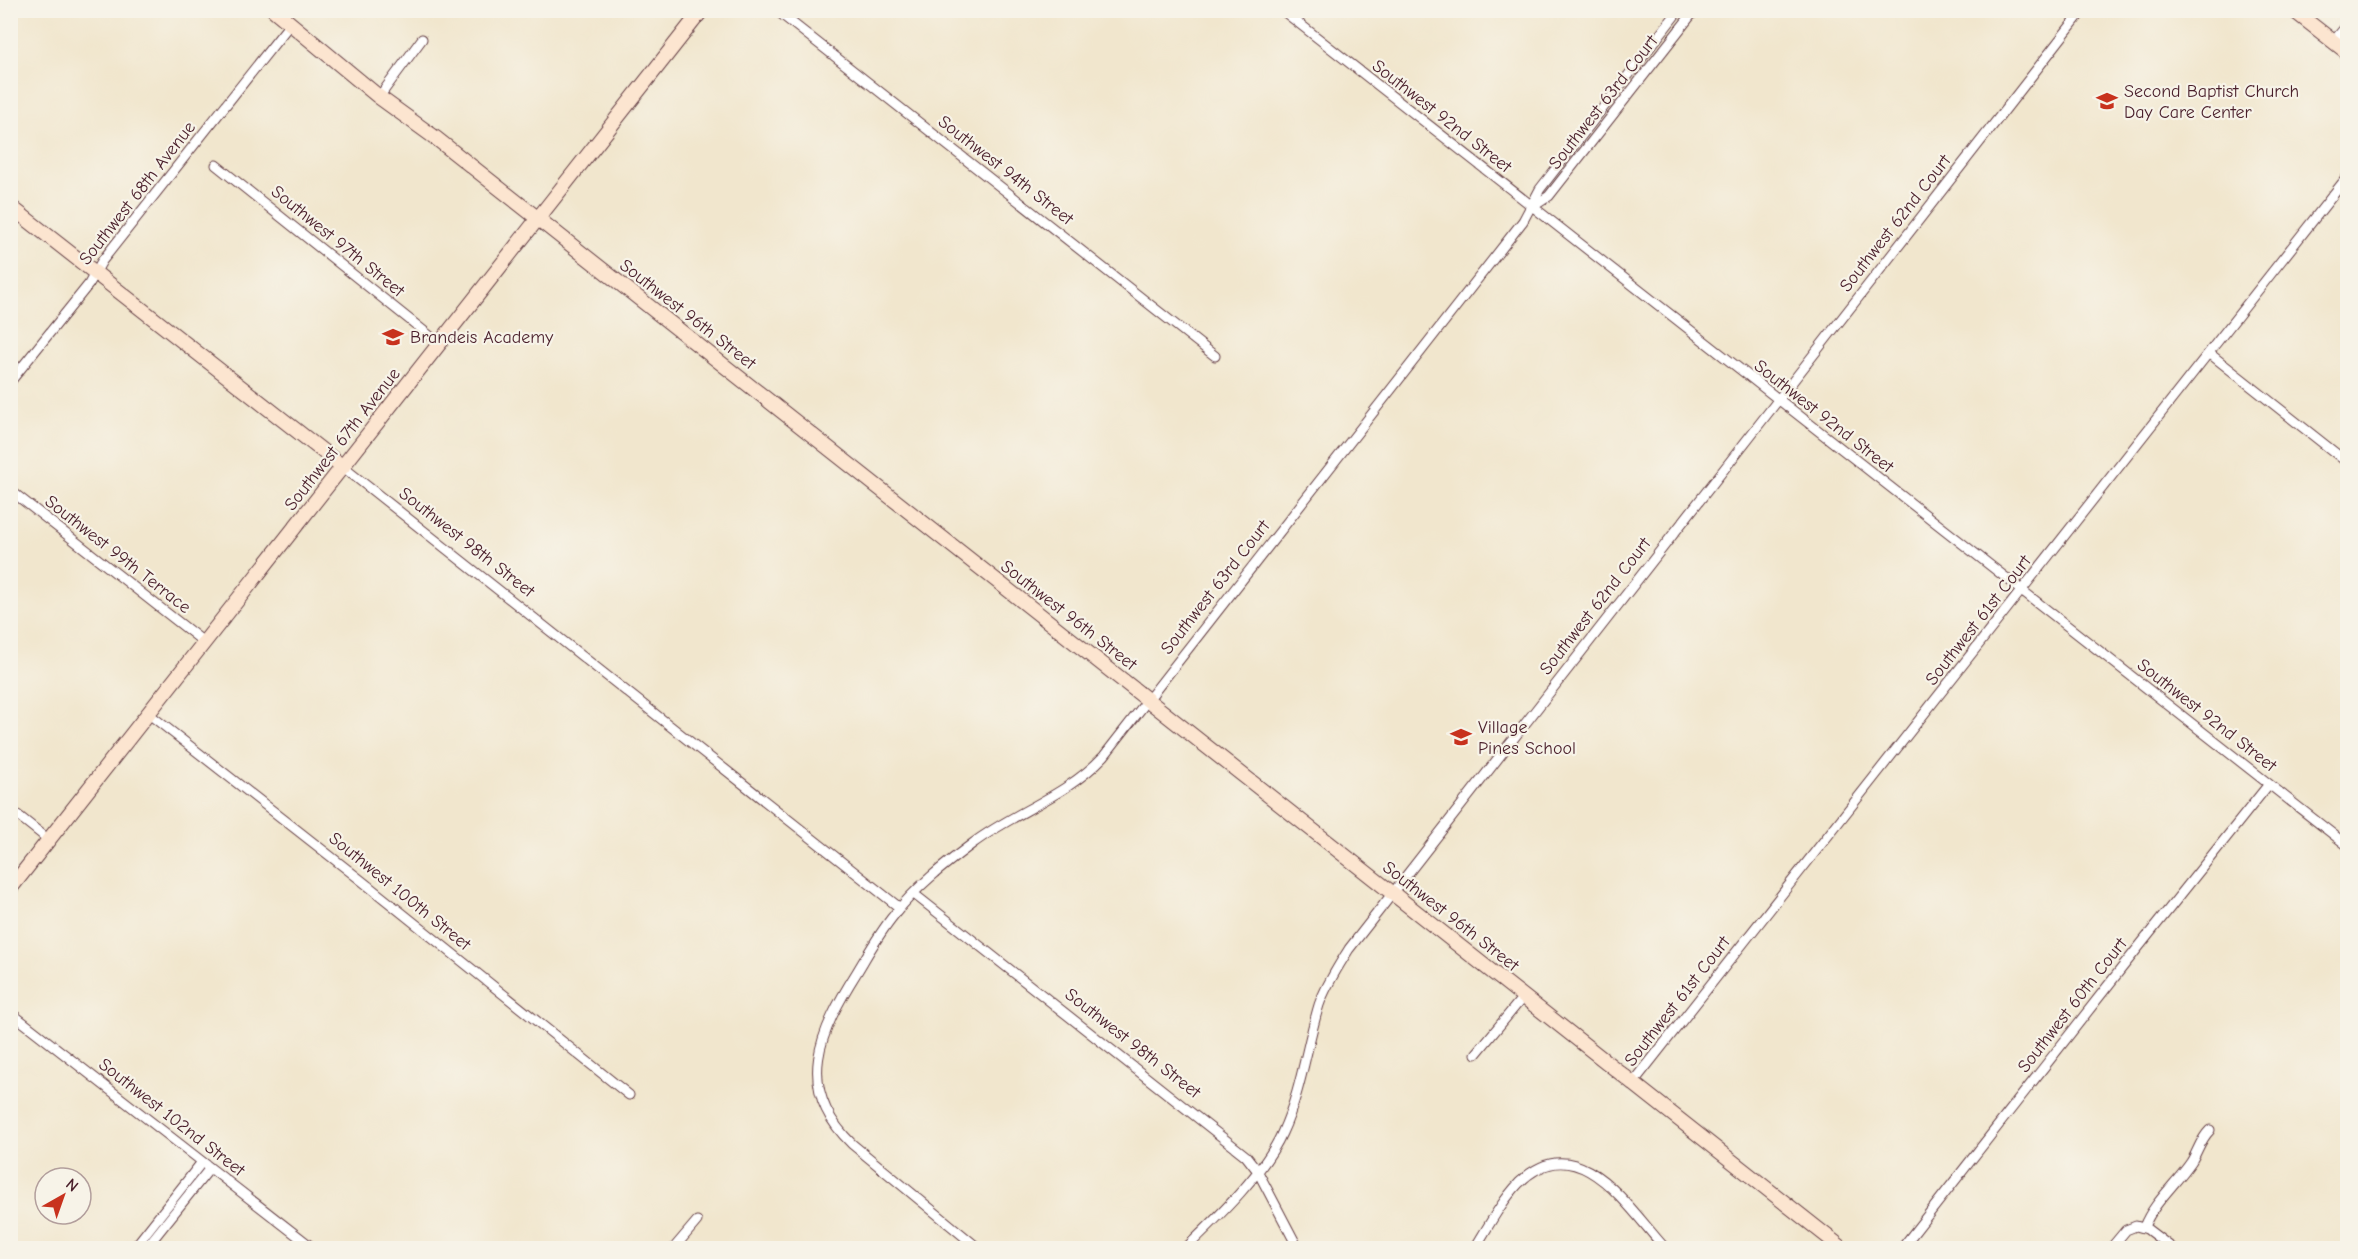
<svg xmlns="http://www.w3.org/2000/svg" width="2358" height="1259" font-family="'Comic Neue',sans-serif">
<rect width="100%" height="100%" fill="#f7f3e8"/>
<filter id="ink" filterUnits="userSpaceOnUse"><feTurbulence type="fractalNoise" baseFrequency=".0167" numOctaves="2"/><feDisplacementMap in="SourceGraphic" scale="12" xChannelSelector="R" yChannelSelector="G"/><feConvolveMatrix kernelMatrix="1 2 1 2 8 2 1 2 1" color-interpolation-filters="sRGB"/></filter>
<filter id="wash" filterUnits="userSpaceOnUse"><feTurbulence type="fractalNoise" baseFrequency=".008" numOctaves="4" result="noise"/><feDisplacementMap in="SourceGraphic" scale="24" xChannelSelector="R" yChannelSelector="G"/><feGaussianBlur stdDeviation="1.35" result="paint"/><feColorMatrix in="noise" values="0 0 0 0 0 0 0 0 0 0 0 0 0 0 0 0 0 1.4 0 .05"/><feComposite in="paint" operator="in"/></filter>
<g filter="url(#wash)">
<rect width="100%" height="100%" fill="#f1e6cd"/>
</g>
<g filter="url(#ink)">
<g fill="none" stroke-linecap="round" stroke-linejoin="round">
<defs>
<path id="street" d="M776 10 1215 356
M1282 10 2348 846
M2333 42 2348 24
M379 97 422 39
M216 165 440 344
M1531 208 1549 196 1695 10
M2209 353 2348 463
M10 382 89 284 102 261 290 24
M343 467 900 908
M10 490 205 643
M149 714 362 881 629 1095
M10 809 49 840
M914 894 1246 1156 1257 1170 1298 1248
M10 1012 313 1248
M1476 1054 1523 997
M1633 1083 2348 176
M2144 1227C2153 1203 2176 1184 2191 1162 2198 1151 2200 1140 2210 1130
M134 1248 202 1162
M146 1248 210 1168
M674 1248 697 1221
M978 1248 852 1144C793 1087 820 1031 857 972 869 952 880 932 894 915 916 887 944 865 972 844 1014 812 1067 796 1104 756L1523 221 1540 189 1679 10
M1186 1248C1218 1217 1264 1173 1282 1133 1301 1092 1306 1048 1319 1005 1326 985 1338 967 1349 949L2083 10
M1475 1248C1488 1227 1501 1202 1519 1183 1578 1124 1629 1209 1665 1248
M1902 1248 2121 969 2269 784
M2111 1248 2126 1230 2136 1226 2147 1229 2172 1248"/>
<path id="secondary" d="M274 10 379 97 437 139 1842 1248
M2293 10 2348 53
M10 206 343 467
M10 889 702 10"/>
</defs>
<use href="#street" stroke="#633d43" stroke-width="11"/>
<use href="#secondary" stroke="#633d43" stroke-width="16"/>
<use href="#street" stroke="#fff" stroke-width="9"/>
<use href="#secondary" stroke="#fce5d0" stroke-width="14"/>
</g>
</g>
<defs>
<symbol id="school-bare" viewBox="-9 -9 18 18"><path d="M0-5L7-2L0 1L-7-2ZM-4 1L0 2.5L4 1V4Q0 6-4 4Z" fill="#c8321e" stroke="#f7f3e8" stroke-width="2.5" paint-order="stroke"/></symbol>
</defs>
<g fill-rule="evenodd">
<use href="#school-bare" x="2092" y="86" width="30" height="30"/>
<use href="#school-bare" x="378" y="322" width="30" height="30"/>
<use href="#school-bare" x="1446" y="722" width="30" height="30"/>
</g>
<g text-anchor="middle" stroke-width="4.5" stroke-linejoin="round" paint-order="stroke">
<g font-size="18" fill="#4a1f2b" stroke="#f7f3e8" text-anchor="start">
<text x="2124" y="97">Second Baptist Church<tspan x="2124" dy="21">Day Care Center</tspan></text>
<text x="410" y="343">Brandeis Academy</text>
<text x="1478" y="733">Village<tspan x="1478" dy="21">Pines School</tspan></text>
</g>
<g font-size="18" fill="#4a1f2b" stroke="#f7f3e8">
<text transform="translate(1603 102) rotate(-52)" y="6">Southwest 63rd Court</text>
<text transform="translate(1442 116) rotate(38)" y="6">Southwest 92nd Street</text>
<text transform="translate(1006 170) rotate(38)" y="6">Southwest 94th Street</text>
<text transform="translate(137 193) rotate(-52)" y="6">Southwest 68th Avenue</text>
<text transform="translate(1895 223) rotate(-52)" y="6">Southwest 62nd Court</text>
<text transform="translate(338 241) rotate(39)" y="6">Southwest 97th Street</text>
<text transform="translate(688 314) rotate(38)" y="6">Southwest 96th Street</text>
<text transform="translate(1824 416) rotate(38)" y="6">Southwest 92nd Street</text>
<text transform="translate(342 439) rotate(-52)" y="6">Southwest 67th Avenue</text>
<text transform="translate(467 542) rotate(38)" y="6">Southwest 98th Street</text>
<text transform="translate(118 554) rotate(38)" y="6">Southwest 99th Terrace</text>
<text transform="translate(1215 587) rotate(-52)" y="6">Southwest 63rd Court</text>
<text transform="translate(1595 606) rotate(-52)" y="6">Southwest 62nd Court</text>
<text transform="translate(1069 615) rotate(38)" y="6">Southwest 96th Street</text>
<text transform="translate(1978 620) rotate(-52)" y="6">Southwest 61st Court</text>
<text transform="translate(2207 715) rotate(38)" y="6">Southwest 92nd Street</text>
<text transform="translate(400 891) rotate(39)" y="6">Southwest 100th Street</text>
<text transform="translate(1451 916) rotate(38)" y="6">Southwest 96th Street</text>
<text transform="translate(1677 1001) rotate(-52)" y="6">Southwest 61st Court</text>
<text transform="translate(2072 1005) rotate(-52)" y="6">Southwest 60th Court</text>
<text transform="translate(1133 1043) rotate(38)" y="6">Southwest 98th Street</text>
<text transform="translate(172 1117) rotate(38)" y="6">Southwest 102nd Street</text>
</g>
</g>
<rect width="2358" height="1259" fill="none" stroke="#f7f3e8" stroke-width="36"/>
<g transform="translate(63 1196) rotate(40)"><circle r="28" fill="#f7f3e8" stroke="#b29e9c" stroke-width="1.5"/>
<path d="M0-4.5L10 22L0 15L-10 22Z" fill="#c8321e"/>
<text y="-9" font-size="16" font-weight="bold" text-anchor="middle" fill="#4a1f2b">N</text>
</g>
</svg>
